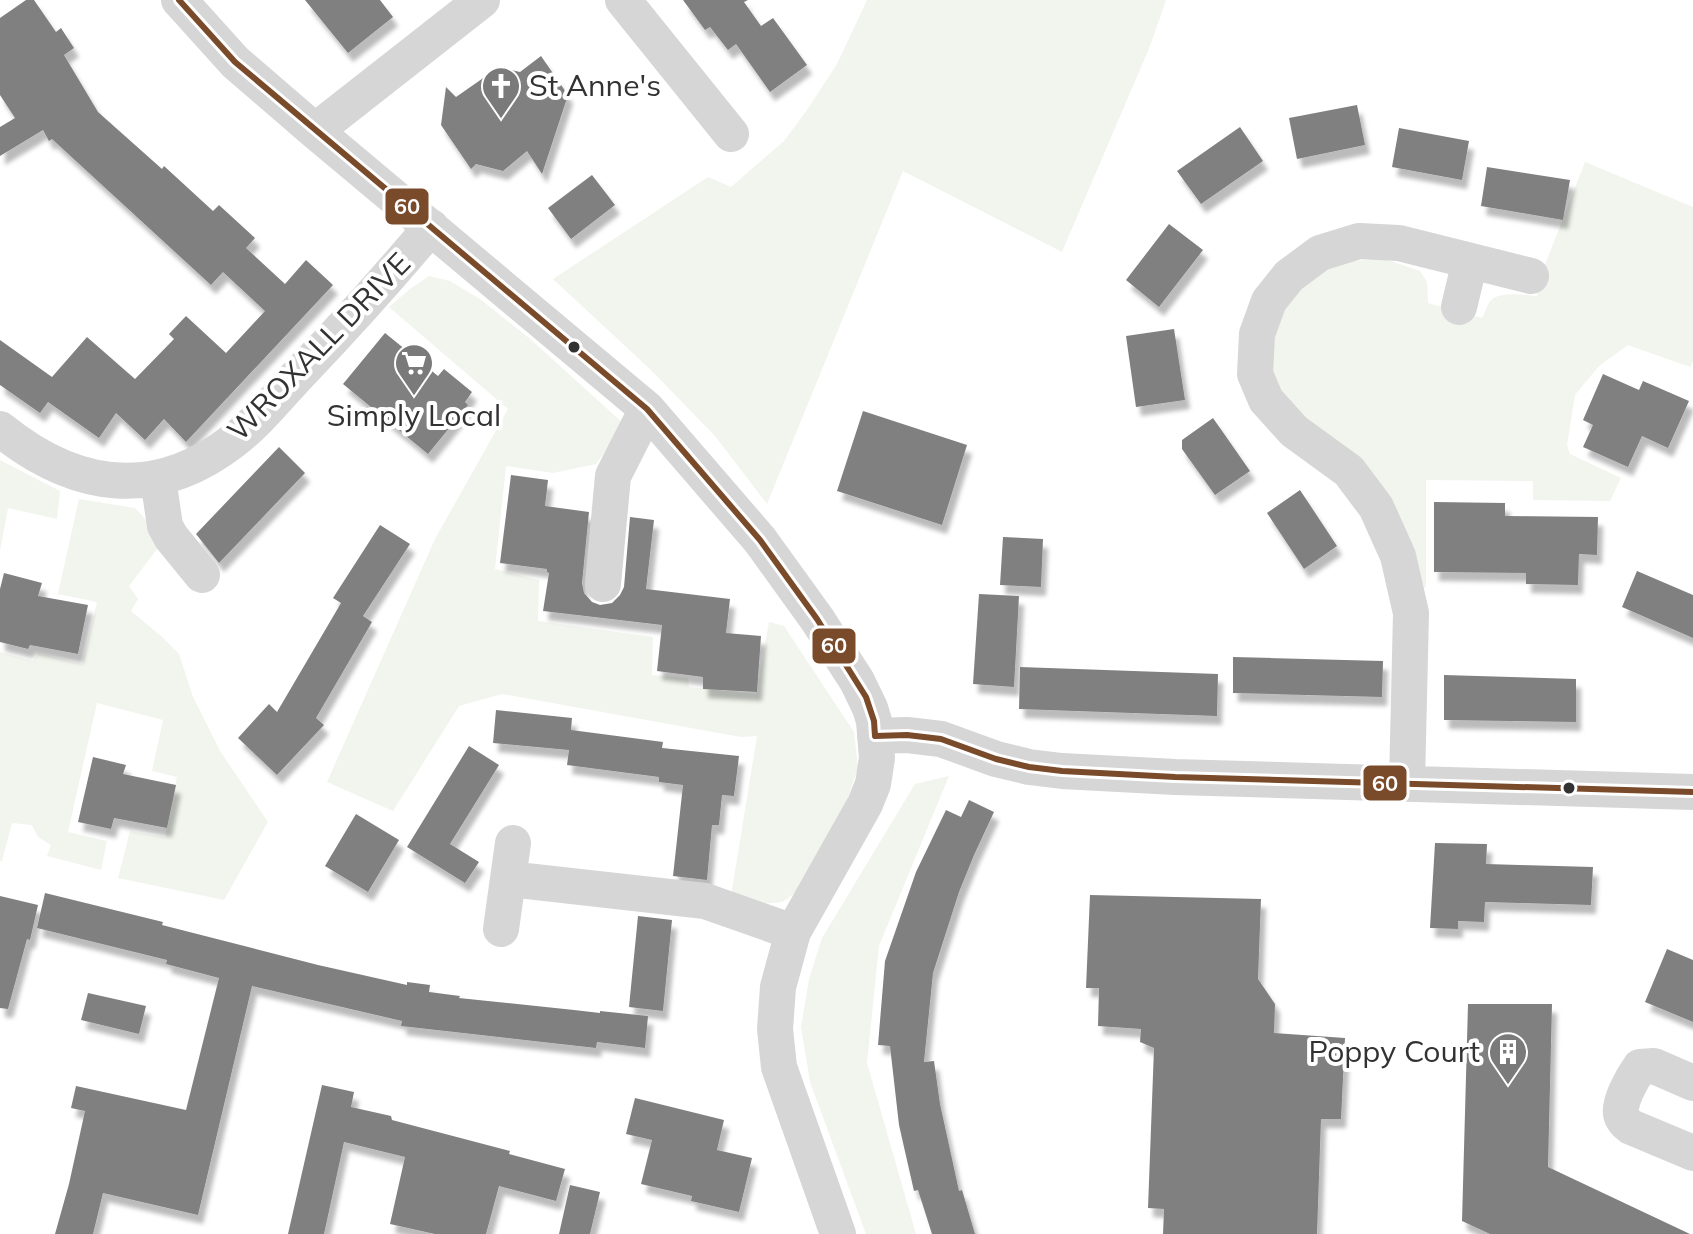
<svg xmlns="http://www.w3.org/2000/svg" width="1693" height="1234" font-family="Mulish,sans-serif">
<defs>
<filter id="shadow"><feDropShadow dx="5" dy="9" stdDeviation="2" flood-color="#0004"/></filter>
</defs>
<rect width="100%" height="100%" fill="#fff"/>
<path fill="#f1f5ed" d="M867 0H1166L1150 46 1062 252 903 171 767 504 715 436 651 370 553 279 708 177 731 187 784 141 807 110 837 64Z
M1585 162 1693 207V361L1690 367 1628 345 1599 366 1575 395 1567 445 1570 454 1621 478 1610 501 1533 500V481L1426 480V587L1419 591 1268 383 1272 314 1331 264 1382 258 1420 271 1427 282 1428 303 1482 318C1485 313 1487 305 1491 300 1501 291 1524 295 1537 296L1543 270Z
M429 276 450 281 480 299 529 338 625 425 596 464 553 473 506 466 495 569 539 580 538 621 653 637 652 675 688 678 689 687 756 694 769 622 784 626 854 732 858 768 841 817 801 889 782 902 758 904 731 896 757 736 741 737 502 694 459 706 393 811 327 782 435 539 508 409 389 307 410 289Z
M0 460 60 491 57 519 8 508 0 551Z
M79 499 135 508 155 530 157 549 129 586 138 599 131 611 161 636 179 654 193 697 220 751 268 822 224 900 118 878 130 831 165 837 177 777 152 771 163 720 97 703 68 832 107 841 101 870 47 856 51 845 38 837 32 825 12 823 2 861H0V652L33 661 38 653 82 664 97 602 58 594Z
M949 776 879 946 867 1063 916 1234H866L810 1082 801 1027 809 979 822 938 915 784Z"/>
<path fill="#808080" filter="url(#shadow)" d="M26 0H34L56 32 61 28 74 48 64 55 98 112 162 169 164 166 213 211 219 205 255 238 246 248 285 284 306 260 333 285 186 442 164 419 145 440 116 413 99 438 48 402 40 413 0 385V340L52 377 87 337 135 379 174 339 169 334 186 316 226 353 265 311 223 272 211 285 52 139 49 141 43 130 0 156V127L15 118 0 95V18Z
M305 0H380L393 17 348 53Z
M683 0H748L744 2 761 26 773 18 807 65 770 92 736 44 728 50 710 27 705 30Z
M541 56 568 95 542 174 527 151 503 171 476 164 471 169 441 125 446 87 456 97 499 67 520 72Z
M1357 105 1365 145 1297 159 1289 118Z
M1240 127 1263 161 1201 204 1177 171Z
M1399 128 1469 141 1462 180 1392 167Z
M1487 167 1570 180 1563 220 1481 206Z
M592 175 615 205 571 239 548 208Z
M1169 224 1203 250 1159 307 1126 280Z
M1174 329 1185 400 1136 407 1126 336Z
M385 333 438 376 444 369 472 392 465 402 468 405 428 454 343 384Z
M1603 374 1639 390 1643 381 1689 401 1668 448 1642 436 1628 467 1583 447 1593 425 1583 420Z
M863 411 967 445 942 525 837 491Z
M1213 418 1250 471 1215 495 1182 449V440Z
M279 447 305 473 219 563 196 534Z
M511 475 548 480 545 506 589 512 582 583 584 593 592 602 600 605 612 603 620 595 624 587 630 517 654 520 646 589 730 599 726 633 761 636 757 692 703 689V677L657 671 662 625 543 611 549 573 547 572V569L500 563Z
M1300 490 1337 546 1304 569 1267 513Z
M1434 502 1505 503V516L1598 517 1597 555 1579 554 1578 585 1526 584V573L1434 572Z
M380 525 410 544 363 616 372 622 316 718 324 725 277 775 238 738 269 704 277 712 341 603 333 598Z
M1003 537 1043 539 1041 587 1000 585Z
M1637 571 1693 595V638L1622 607Z
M4 573 42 583 38 596 88 605 78 654 30 645 28 649 0 642V589Z
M979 594 1019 596 1014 687 973 684Z
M1233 657 1383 661 1382 697 1233 693Z
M1020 667 1218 674 1217 716 1019 709Z
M1444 675 1576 679V722L1444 720Z
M496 710 572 718 571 730 663 742 662 748 739 756 734 796 722 795 719 825H712L707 880 673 876 683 785 659 782V777L567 765 569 750 493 743Z
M469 746 499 765 450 844 479 862 465 883 407 847Z
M93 757 126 765 123 774 176 785 167 828 114 818 111 829 78 822Z
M969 800 994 812 974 855 959 892 933 973 924 1062 934 1061 940 1104 959 1191 962 1190 975 1234H932L918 1190 914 1191 899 1125 890 1046 878 1045 885 961 916 872 946 810 961 817Z
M356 814 399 840 368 892 325 866Z
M1435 843 1487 844 1486 864 1593 867 1591 905 1485 902 1484 922 1458 921V929L1430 928Z
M45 893 163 922 162 925 318 965 407 985V982L430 985 429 992 460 996 459 998 574 1010 600 1013V1011L648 1016 645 1048 597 1042 596 1048 401 1026 402 1021 252 986 198 1215 103 1193 93 1234H55L69 1184 85 1111 71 1108 76 1086 186 1110 219 978 166 964 167 960 37 928Z
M1090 895 1261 899 1258 979 1275 1004 1274 1033 1345 1038 1341 1119H1321L1317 1234H1163L1164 1209 1148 1208 1154 1048 1140 1042 1141 1029 1098 1026 1099 988H1086Z
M0 896 38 905 30 940 27 939 8 1009 0 1008Z
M638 916 672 920 663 1011 629 1007Z
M1667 949 1693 960V1022L1645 1002Z
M88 993 146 1006 139 1034 81 1020Z
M1468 1004H1552L1548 1167 1690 1234H1490L1462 1221Z
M322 1085 354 1092 351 1107 391 1116 392 1120 510 1151 509 1154 565 1169 556 1201 499 1186 486 1234H435L390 1224 405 1157 344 1142 324 1234H288Z
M635 1098 724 1120 717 1150 752 1158 739 1212 691 1201 692 1196 641 1184 652 1140 626 1134Z
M570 1185 600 1192 590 1234H559Z"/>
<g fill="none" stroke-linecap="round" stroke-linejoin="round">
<path stroke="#d6d6d6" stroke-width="36" d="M179 0 235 62 315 131 647 409 760 540 817 619 857 681 870 708 874 721 877 758 873 784 865 804 793 932 778 987 775 1029 779 1067 838 1234
M623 0 731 134
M315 131 482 0
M1459 307 1470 261
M0 429C74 489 154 502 233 441 258 422 279 395 301 372 346 325 389 277 431 227
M158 478 165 526 171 537 202 575
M603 584 613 476 647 409
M875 736 907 735 941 739 996 759 1029 767 1062 771 1175 777 1693 792
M1407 783 1411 613 1398 556 1376 507 1349 471 1294 431 1266 400 1255 374 1257 334 1269 301 1289 276 1320 253 1359 241 1399 243 1531 276
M508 879 705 901 793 932
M501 929 513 843
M1693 1083 1654 1066 1640 1067C1633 1077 1616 1105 1622 1117 1624 1122 1627 1124 1631 1127L1693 1153"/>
<defs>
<path id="bus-1" d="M179 0 235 62 647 409 760 540 817 619 866 697 874 721 875 736 907 735 941 739 996 759 1029 767 1062 771 1175 777 1693 792"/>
</defs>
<use href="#bus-1" stroke="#fff" stroke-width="12"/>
<use href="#bus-1" stroke="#7a4b2a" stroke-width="6"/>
</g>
<defs>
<symbol id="church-pin" viewBox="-11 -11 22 30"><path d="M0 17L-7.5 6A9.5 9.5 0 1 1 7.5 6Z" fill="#7a7a7a" stroke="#fff"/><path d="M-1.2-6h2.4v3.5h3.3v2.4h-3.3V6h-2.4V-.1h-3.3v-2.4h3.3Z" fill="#fff"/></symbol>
<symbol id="supermarket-pin" viewBox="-11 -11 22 30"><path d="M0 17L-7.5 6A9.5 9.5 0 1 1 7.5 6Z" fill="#7a7a7a" stroke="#fff"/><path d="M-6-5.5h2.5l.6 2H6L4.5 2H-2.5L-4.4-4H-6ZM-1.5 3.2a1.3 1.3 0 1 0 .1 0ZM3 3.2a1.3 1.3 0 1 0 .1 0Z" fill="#fff"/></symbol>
<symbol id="building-pin" viewBox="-11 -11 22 30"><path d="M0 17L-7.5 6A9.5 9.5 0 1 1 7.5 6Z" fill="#7a7a7a" stroke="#fff"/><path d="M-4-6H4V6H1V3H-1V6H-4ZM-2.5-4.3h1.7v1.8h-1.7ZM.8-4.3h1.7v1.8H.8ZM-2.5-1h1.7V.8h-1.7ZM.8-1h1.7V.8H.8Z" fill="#fff"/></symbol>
</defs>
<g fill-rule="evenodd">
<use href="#church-pin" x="479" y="64" width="44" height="60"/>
<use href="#supermarket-pin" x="392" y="341" width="44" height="60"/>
<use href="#building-pin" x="1486" y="1030" width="44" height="60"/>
</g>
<g fill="#323232" stroke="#fff" stroke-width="3">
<circle cx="574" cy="347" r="7"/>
<circle cx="1569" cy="788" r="7"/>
</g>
<g text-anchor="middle" stroke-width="8" stroke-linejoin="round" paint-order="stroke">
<g font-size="30" fill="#323232" stroke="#fff" text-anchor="start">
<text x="529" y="96">St Anne's</text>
<text x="414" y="426" text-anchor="middle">Simply Local</text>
<text x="1480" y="1062" text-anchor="end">Poppy Court</text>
</g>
<g font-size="30" fill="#323232" stroke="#fff">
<text transform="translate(319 347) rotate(-46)" y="10">WROXALL DRIVE</text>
</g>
</g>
<g stroke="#fff" stroke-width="3">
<rect x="384" y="187" width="46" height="39" rx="8" fill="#7a4b2a"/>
<rect x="811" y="627" width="46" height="38" rx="8" fill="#7a4b2a"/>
<rect x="1362" y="764" width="46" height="38" rx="8" fill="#7a4b2a"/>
</g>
<g font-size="22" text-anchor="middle" font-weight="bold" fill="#fff">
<text x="407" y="214">60</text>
<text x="834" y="653">60</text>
<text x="1385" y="791">60</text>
</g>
</svg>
